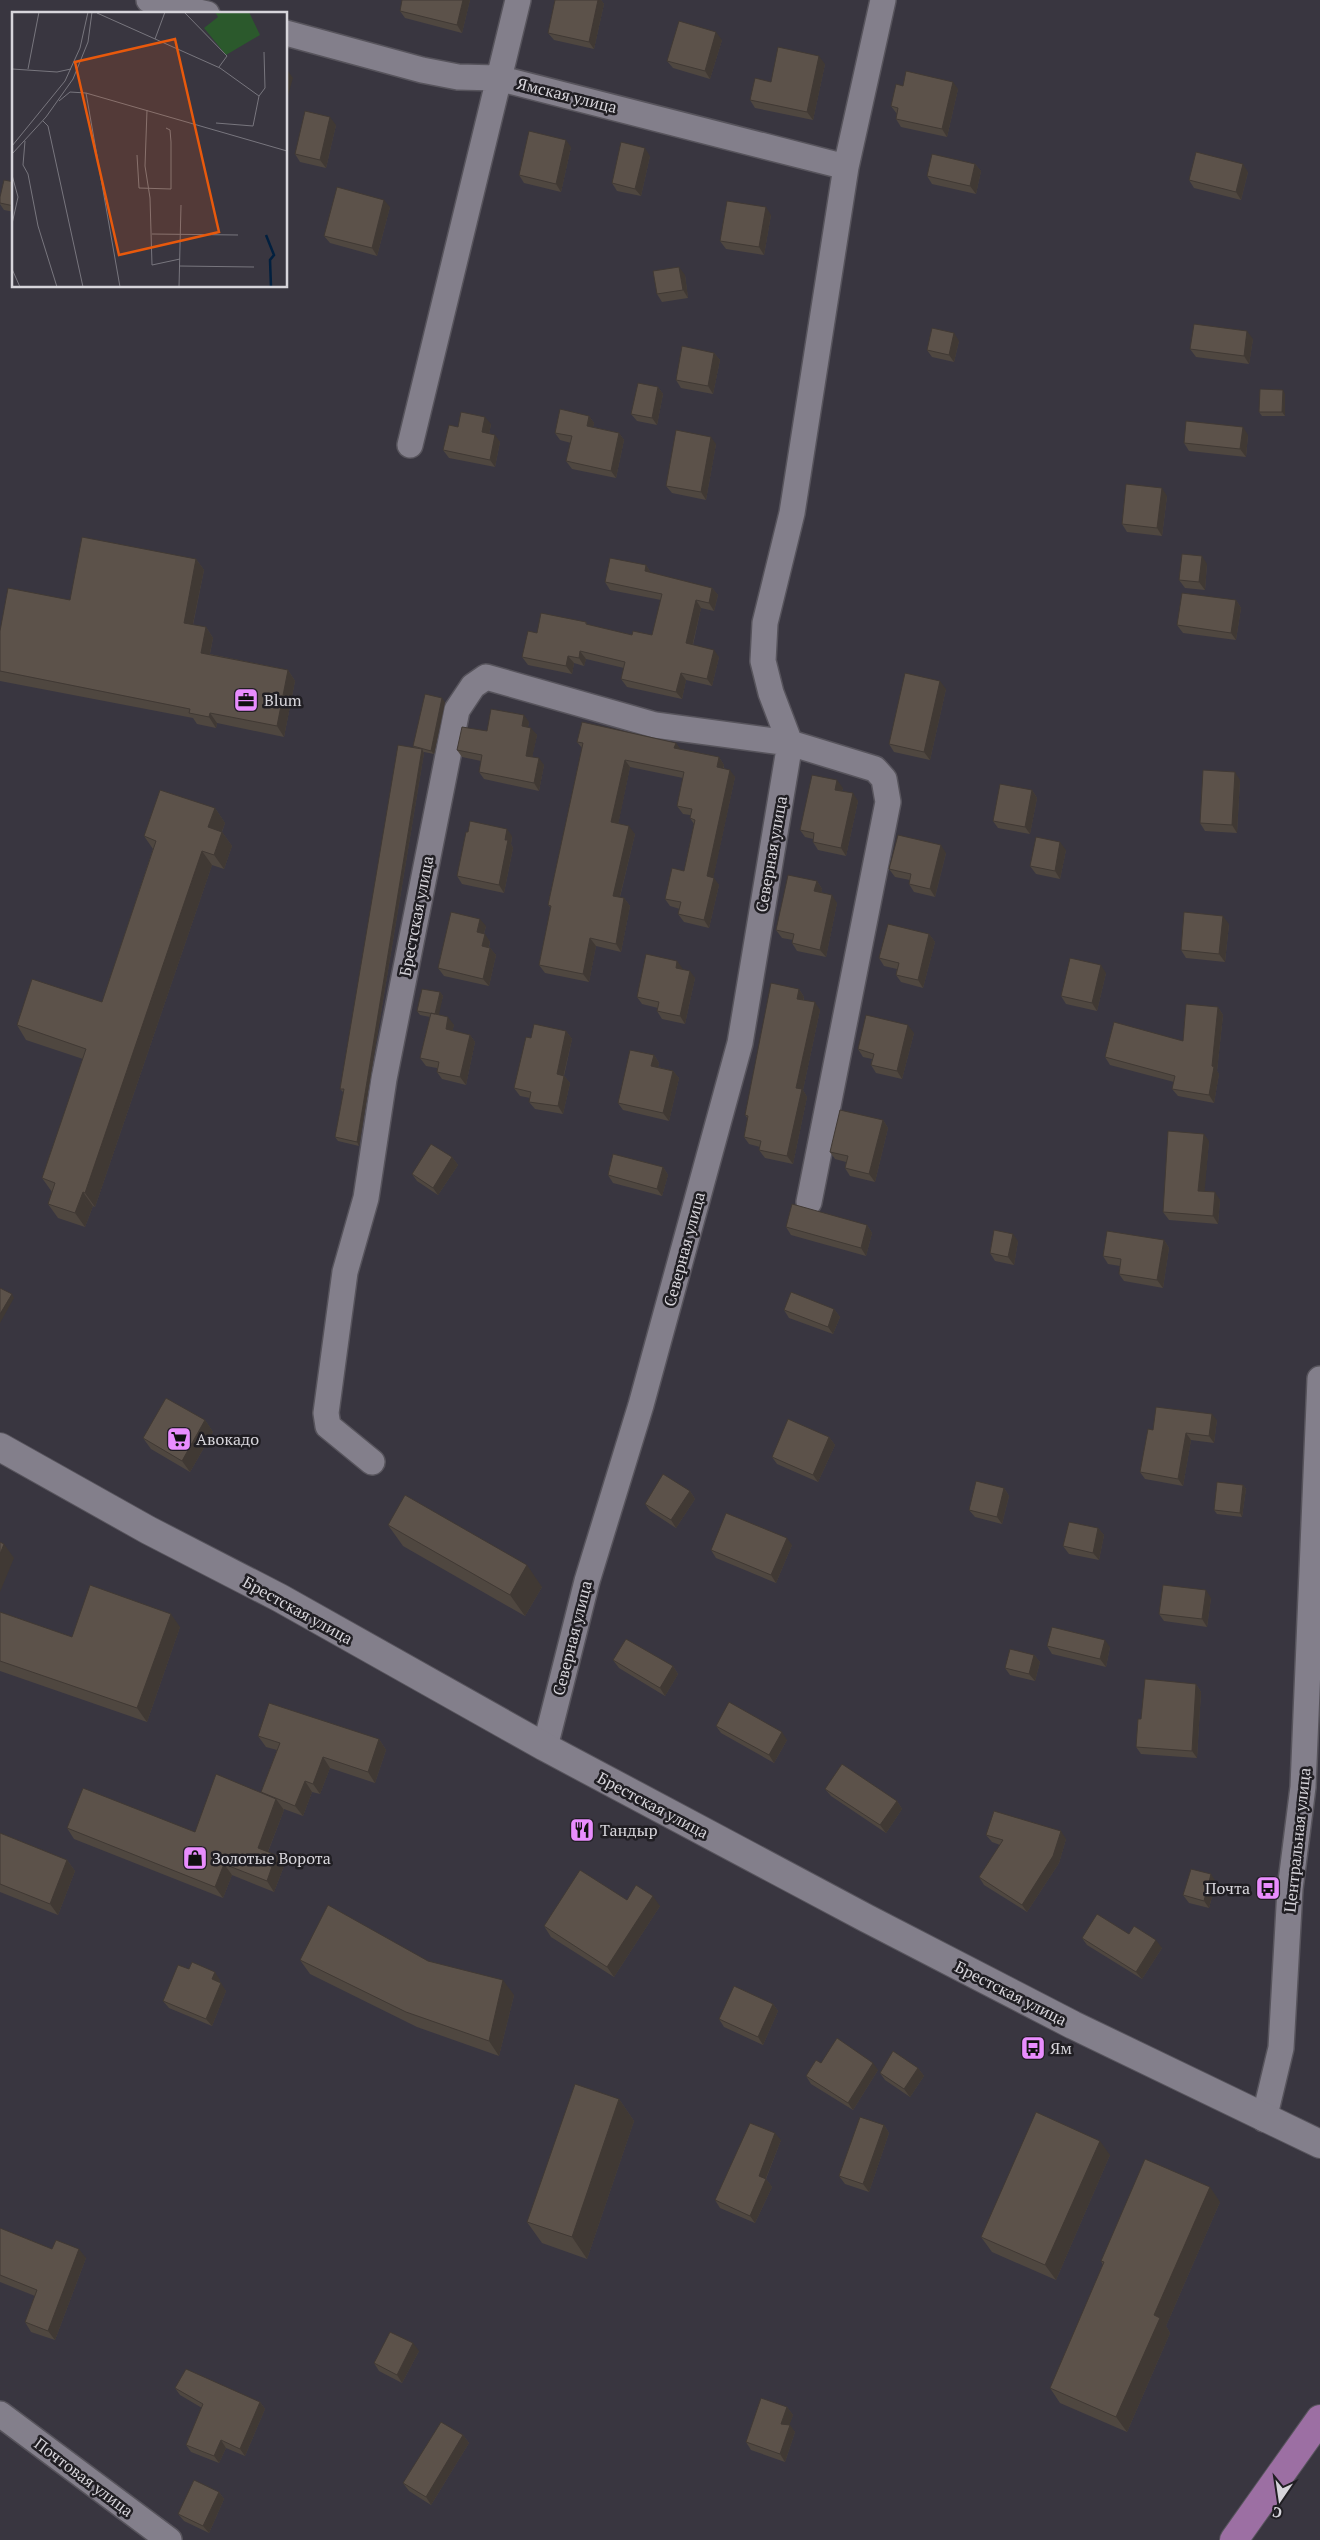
<svg xmlns="http://www.w3.org/2000/svg" width="1320" height="2540" font-family="'PT Serif',serif">
<rect width="100%" height="100%" fill="#393640"/>
<g fill="none" stroke-linecap="round" stroke-linejoin="round">
<defs>
<path id="street" d="M149 0 207 14
M286 33 422 70 458 77 498 78 846 167
M410 445 518 0
M372 1462 328 1426 326 1413 345 1272 366 1198 384 1079 457 710 473 686 486 677 655 725 790 743 875 769 884 779 888 802 809 1202
M545 1747 587 1581 641 1405 740 1043 790 743 771 693 763 661 765 623 792 513 846 167 883 0
M1264 2119 1281 2048 1290 1889 1303 1787 1320 1379
M0 2414 169 2540"/>
<path id="secondary" d="M0 1447 148 1530 280 1598 545 1747 866 1918 1073 2025 1320 2144"/>
<path id="primary" d="M1234 2540 1320 2419"/>
</defs>
<use href="#street" stroke="#57545c" stroke-width="28"/>
<use href="#secondary" stroke="#57545c" stroke-width="30"/>
<use href="#primary" stroke="#57545c" stroke-width="30"/>
<use href="#street" stroke="#837f8b" stroke-width="25"/>
<use href="#secondary" stroke="#837f8b" stroke-width="28"/>
<use href="#primary" stroke="#9c6fa3" stroke-width="28"/>
</g>
<path fill="#4f4740" d="M470 0 462 33 405 18 400 11Z
M555 0H601L604 4 594 49 554 40 548 33Z
M722 40 710 79 673 68 667 61Z
M825 64 813 120 755 108 750 100 771 82Z
M903 86 958 89 947 137 901 127 896 119 897 114 891 106Z
M336 125 326 168 300 162 295 154Z
M571 147 561 192 524 183 519 175Z
M650 156 641 196 617 191 612 183Z
M975 164 981 171 976 194 932 184 927 176Z
M1248 172 1241 200 1194 188 1189 180Z
M14 182V212L4 210 0 204V197Z
M390 207 377 256 330 243 324 236Z
M771 215 764 255 726 249 720 241Z
M685 275 688 298 662 302 657 294Z
M1253 339 1249 364 1196 357 1190 349Z
M959 341 954 362 932 357 927 350Z
M714 353 720 360 713 394 681 388 676 380Z
M658 387 663 394 657 425 637 421 631 414Z
M1285 394V416H1262L1259 412Z
M589 416 594 423 593 427 619 433 624 440 616 478 572 469 566 461 571 443 560 440 555 433Z
M491 424 489 434 500 442 495 467 449 458 443 450 458 427Z
M1248 435 1246 457 1189 451 1184 443Z
M716 444 706 500 672 493 666 486Z
M1167 496 1162 536 1127 532 1122 524Z
M196 559 204 570 193 625 206 627 213 638 210 654 288 670 295 681 284 737 217 723 216 728 197 724 193 718 0 681V631L70 600Z
M1207 564 1205 590 1185 588 1179 580Z
M646 565 651 573 712 588 718 595 714 611 701 608 693 645 719 657 712 686 686 680 682 699 627 687 621 679 624 668 586 659 584 666 574 663 572 674 528 665 522 657 537 633 586 622 588 625 632 635H652L661 600 610 590 605 582Z
M1236 600 1241 608 1236 640 1183 633 1177 625Z
M946 689 930 760 894 752 889 744Z
M445 702 434 754 424 752V753L359 1146 338 1141 335 1137 344 1093 340 1089 414 748 413 746Z
M529 722 528 727 537 735 532 757 544 765 539 791 484 779 479 772 481 761 462 757 457 750 487 731Z
M577 742 676 743 680 749 719 757 724 765V768L735 777 713 878 719 885 709 928 684 922 678 914 680 909 670 906 665 899 684 871 694 824 690 818V815L683 814 677 806 683 778 630 767 618 824 635 834 620 897 624 898 630 906 621 952 596 946 589 982 545 973 539 965 551 908 548 905 582 748Z
M1240 780 1237 833 1205 831 1200 823Z
M843 788 842 791 858 801 846 856 818 850 813 842V839L805 837 800 830Z
M1032 790 1037 798 1030 834 998 828 993 821Z
M215 808 225 823 222 832 232 846 224 869 212 865 95 1207 93 1206 85 1227 58 1218 48 1204 52 1192 42 1178 83 1059 26 1040 17 1025 102 1002 153 849 144 836Z
M512 836 511 844 513 848 504 893 462 884 457 876Z
M1066 850 1060 879 1036 874 1030 866Z
M946 853 935 897 914 892 909 884 910 880 895 877 889 869Z
M817 881 822 889 821 892 837 903 826 957 797 951 792 943 793 940 782 938 776 930Z
M1229 924 1225 962 1186 958 1181 950Z
M486 926 484 934 490 942 489 947 490 948 496 955 489 986 444 976 438 968Z
M929 934 935 942 923 988 901 982 896 975 897 969 884 966 879 958Z
M677 961 682 969 695 978 685 1024 662 1019 657 1011 658 1008 642 1004 637 997Z
M1106 973 1097 1011 1066 1004 1061 996Z
M799 989 804 997V1000L820 1010 803 1090 807 1097 793 1164 765 1158 759 1150 760 1147 749 1144 744 1137 748 1119 745 1115Z
M440 992 443 996 438 1015 454 1025 452 1031 470 1035 475 1042 466 1085 442 1079 437 1072V1068L426 1066 420 1058 430 1017 420 1015 417 1011Z
M1218 1007 1223 1015 1217 1071 1219 1074 1214 1103 1178 1096 1172 1089 1174 1082 1110 1065 1105 1057 1183 1041Z
M566 1031 572 1039 564 1076 570 1083 563 1114 535 1109 529 1102 530 1098 520 1096 514 1088 531 1038Z
M914 1033 902 1079 876 1073 871 1065 872 1059 863 1057 858 1049Z
M654 1055 659 1063 658 1067 673 1071 679 1078 669 1121 623 1110 618 1103Z
M883 1120 888 1128 875 1182 850 1176 845 1168 846 1162 835 1159 830 1152Z
M1209 1141 1204 1192 1220 1200 1218 1224 1169 1220 1163 1212Z
M452 1157 458 1165 438 1195 417 1181 412 1174Z
M663 1167 668 1175 662 1196 613 1183 608 1175Z
M867 1225 872 1233 866 1256 791 1235 786 1227Z
M1164 1240 1169 1248 1163 1288 1124 1281 1119 1274 1120 1266 1108 1264 1103 1256Z
M1018 1241 1014 1265 995 1261 990 1253Z
M834 1309 840 1317 833 1334 789 1318 784 1310Z
M205 1420 213 1432 190 1472 151 1449 143 1438Z
M1217 1420 1214 1443 1191 1440 1183 1486 1145 1479 1140 1472 1153 1430Z
M829 1437 835 1445 818 1482 777 1464 772 1457Z
M1243 1485 1246 1489 1242 1517 1217 1514 1214 1510Z
M1004 1488 1009 1496 1002 1524 975 1517 969 1510Z
M690 1491 695 1499 676 1528 650 1511 645 1504Z
M388 1525 542 1587 525 1616 403 1546Z
M1098 1528 1104 1535 1099 1560 1069 1554 1063 1546Z
M792 1545 776 1583 716 1558 711 1550Z
M1211 1598 1207 1627 1164 1621 1159 1614Z
M0 1612 72 1637 180 1627 147 1722 0 1671Z
M1047 1646 1110 1647 1106 1667 1052 1654Z
M1034 1655 1040 1662 1035 1681 1010 1675 1005 1668Z
M613 1660 673 1666 678 1674 665 1696 619 1668Z
M1196 1684 1201 1692 1197 1758 1141 1754 1136 1747Z
M716 1726 787 1740 774 1763 721 1733Z
M258 1736 379 1739 386 1750 375 1783 330 1768 320 1794 312 1792 303 1816 284 1809V1810L268 1852 276 1855 284 1866 274 1892 232 1875 223 1898 74 1839 67 1828 195 1832 261 1792 277 1750 266 1747Z
M825 1789 897 1801 902 1809 886 1833 831 1796Z
M0 1833 67 1860 75 1871 58 1915 0 1892Z
M986 1835 1066 1839 1059 1863 1027 1912 984 1885 979 1877 1000 1845 992 1842Z
M1216 1882 1209 1908 1189 1903 1183 1895Z
M627 1900 660 1906 614 1977 551 1937 544 1926Z
M1129 1934 1162 1948 1142 1979 1087 1945 1082 1938Z
M300 1960 514 1995 499 2056 417 2027 310 1974Z
M189 1969 220 1980 219 1982 226 1991 212 2026 169 2008 163 2001Z
M773 2004 778 2011 763 2045 724 2027 719 2019Z
M918 2068 924 2076 910 2097 885 2080 880 2073Z
M878 2070 853 2110 811 2084 806 2076Z
M619 2099 634 2121 587 2259 542 2243 527 2222Z
M884 2125 889 2133 869 2192 845 2184 839 2176Z
M781 2140 766 2179 772 2187 755 2223 720 2208 715 2200Z
M1110 2155 1056 2280 992 2252 981 2237Z
M1220 2202 1166 2326 1170 2333 1127 2432 1060 2403 1050 2388 1103 2265 1101 2261Z
M0 2228 52 2249 86 2258 55 2340 31 2332 25 2322 35 2296 0 2282Z
M419 2351 402 2383 379 2371 374 2363Z
M175 2388 260 2402 265 2409 245 2456 226 2448 219 2463 191 2452 186 2445 202 2408 180 2395Z
M787 2407 793 2415 789 2425 795 2432 785 2462 751 2450 746 2442Z
M463 2435 469 2443 431 2505 409 2491 403 2483Z
M219 2492 224 2499 209 2533 184 2521 178 2514Z"/>
<path fill="#403934" d="M463 0H470L462 33 457 25Z
M598 0H601L604 4 594 49 589 42Z
M716 32 722 40 710 79 705 71Z
M819 56 825 64 813 120 807 112Z
M288 71 293 78 286 102V76Z
M953 82 958 89 947 137 942 129Z
M330 117 336 125 326 168 320 160Z
M566 140 571 147 561 192 556 184Z
M645 148 650 156 641 196 635 189Z
M975 164 981 171 976 194 970 186Z
M1243 164 1248 172 1241 200 1236 192Z
M384 200 390 207 377 256 372 248Z
M766 207 771 215 764 255 759 247Z
M679 267 685 275 688 298 683 290Z
M1247 331 1253 339 1249 364 1244 356Z
M954 333 959 341 954 362 949 355Z
M714 353 720 360 713 394 708 386Z
M658 387 663 394 657 425 652 418Z
M1283 390 1285 394V416L1282 412Z
M589 416 594 423 592 433 587 426Z
M485 417 491 424 488 440 482 432Z
M1243 427 1248 435 1246 457 1240 449Z
M619 433 624 440 616 478 611 471Z
M495 435 500 442 495 467 490 460Z
M711 437 716 444 706 500 701 492Z
M1162 488 1167 496 1162 536 1157 528Z
M1202 556 1207 564 1205 590 1199 582Z
M196 559 204 570 191 633 184 623Z
M646 565 651 573 645 571Z
M712 588 718 595 714 611 709 603Z
M696 600 701 608 691 651 686 643Z
M1236 600 1241 608 1236 640 1231 633Z
M206 627 213 638 208 663 201 653Z
M714 650 719 657 712 686 707 679Z
M580 651 586 659 584 666 579 658Z
M568 656 574 663 572 674 566 666Z
M288 670 295 681 284 737 277 726Z
M681 673 686 680 682 699 676 692Z
M940 681 946 689 930 760 924 752Z
M442 698 445 702 434 754 431 751Z
M210 713 217 723 216 728 209 717Z
M524 715 529 722 527 733 522 726Z
M531 728 537 735 531 763 526 756Z
M676 743 681 750 674 748Z
M422 749 424 753 359 1146 357 1142Z
M719 757 724 765 722 774 717 767Z
M539 758 544 765 539 791 534 783Z
M625 760 630 767 617 830 611 822Z
M730 770 735 777 712 884 707 876Z
M1235 772 1240 780 1237 833 1232 825Z
M837 780 843 788 840 797 835 790Z
M1032 790 1037 798 1030 834 1025 827Z
M853 793 858 801 846 856 841 848Z
M215 808 225 823 218 842 208 827Z
M629 826 635 834 618 904 613 896Z
M507 829 512 836 511 844 513 848 504 893 499 885Z
M222 832 232 846 224 869 214 855Z
M1060 842 1066 850 1060 879 1055 871Z
M941 845 946 853 935 897 930 889Z
M202 851 212 865 95 1207 85 1193Z
M714 878 719 885 709 928 704 920Z
M817 881 822 889 820 899 814 891Z
M832 895 837 903 826 957 820 950Z
M624 898 630 906 621 952 616 944Z
M1223 916 1229 924 1225 962 1219 954Z
M480 919 486 926 482 940 477 932Z
M485 934 490 942 487 953 482 946Z
M929 934 935 942 923 988 918 980Z
M590 938 596 946 589 982 583 974Z
M490 948 496 955 489 986 483 979Z
M677 961 683 969 681 976 676 968Z
M1101 965 1106 973 1097 1011 1092 1003Z
M690 971 695 978 685 1024 680 1016Z
M799 989 804 997 802 1006 797 999Z
M440 992 443 996 438 1019 435 1015Z
M815 1002 820 1010 803 1090 807 1097 793 1164 787 1156 796 1088Z
M1218 1007 1223 1015 1217 1071 1219 1074 1214 1103 1209 1095Z
M448 1017 454 1025 451 1037 446 1029Z
M908 1025 914 1033 902 1079 897 1071Z
M566 1031 572 1039 562 1082 557 1074Z
M470 1035 475 1042 466 1085 460 1077Z
M654 1055 659 1063 657 1073 651 1066Z
M673 1071 679 1078 669 1121 663 1113Z
M564 1076 570 1083 563 1114 558 1106Z
M883 1120 888 1128 875 1182 869 1174Z
M1204 1134 1209 1141 1204 1199 1198 1191Z
M452 1157 458 1165 438 1195 433 1188Z
M663 1167 668 1175 662 1196 657 1189Z
M83 1192 93 1206 85 1227 75 1213Z
M1215 1192 1220 1200 1218 1224 1213 1216Z
M867 1225 872 1233 866 1256 861 1248Z
M1013 1234 1018 1241 1014 1265 1008 1257Z
M1164 1240 1169 1248 1163 1288 1157 1280Z
M12 1294 14 1298 0 1323V1314Z
M834 1309 840 1317 833 1334 828 1327Z
M1212 1414 1217 1420 1214 1443 1209 1436Z
M205 1420 213 1432 190 1472 182 1461Z
M1186 1433 1191 1440 1183 1486 1178 1479Z
M829 1437 835 1445 818 1482 813 1475Z
M1243 1485 1246 1489 1242 1517 1240 1513Z
M1004 1488 1009 1496 1002 1524 997 1517Z
M690 1491 695 1499 676 1528 671 1520Z
M1098 1528 1104 1535 1099 1560 1093 1553Z
M787 1538 792 1545 776 1583 771 1575Z
M4 1544 14 1558 0 1592V1554Z
M527 1565 542 1587 525 1616 510 1595Z
M1206 1590 1211 1598 1207 1627 1202 1619Z
M171 1614 180 1627 147 1722 137 1708Z
M1105 1640 1110 1647 1106 1667 1100 1659Z
M1034 1655 1040 1662 1035 1681 1029 1674Z
M673 1666 678 1674 665 1696 660 1688Z
M1196 1684 1201 1692 1197 1758 1192 1751Z
M782 1732 787 1740 774 1763 769 1755Z
M379 1739 386 1750 375 1783 368 1772Z
M323 1757 330 1768 320 1794 313 1784Z
M305 1781 312 1792 303 1816 295 1806Z
M276 1799 284 1810 265 1859 258 1848Z
M897 1801 902 1809 886 1833 880 1825Z
M1061 1831 1066 1839 1059 1863 1027 1912 1022 1905Z
M276 1855 284 1866 274 1892 267 1881Z
M67 1860 75 1871 58 1915 50 1904Z
M224 1864 232 1875 223 1898 215 1887Z
M1211 1874 1216 1882 1209 1908 1204 1901Z
M653 1896 660 1906 614 1977 607 1967Z
M1156 1940 1162 1948 1142 1979 1136 1972Z
M215 1972 220 1980 217 1987 212 1979Z
M503 1980 514 1995 499 2056 489 2041Z
M221 1983 226 1991 212 2026 206 2019Z
M773 2004 778 2011 763 2045 758 2037Z
M873 2063 878 2070 853 2110 848 2103Z
M918 2068 924 2076 910 2097 904 2089Z
M619 2099 634 2121 587 2259 572 2237Z
M884 2125 889 2133 869 2192 863 2184Z
M775 2133 781 2140 764 2183 759 2176Z
M1100 2141 1110 2155 1056 2280 1045 2265Z
M766 2179 772 2187 755 2223 750 2216Z
M1210 2187 1220 2202 1166 2326 1170 2333 1127 2432 1116 2417 1154 2315Z
M79 2249 86 2258 55 2340 48 2331Z
M413 2343 419 2351 402 2383 397 2375Z
M260 2402 265 2409 245 2456 240 2449Z
M787 2407 793 2415 787 2432 781 2424Z
M790 2425 795 2432 785 2462 780 2454Z
M463 2435 469 2443 431 2505 426 2497Z
M221 2440 226 2448 219 2463 214 2456Z
M219 2492 224 2499 209 2533 203 2526Z"/>
<path fill="#5c524a" stroke="#403934" d="M402 0H463L457 25 400 11Z
M555 0H598L589 42 548 33Z
M679 21 716 32 705 71 667 61Z
M778 47 819 56 807 112 750 100 755 78 771 82Z
M906 71 953 82 942 129 896 119 898 108 891 106 896 84 903 86Z
M305 111 330 117 320 160 295 154Z
M529 131 566 140 556 184 519 175Z
M621 142 645 148 635 189 612 183Z
M1196 152 1243 164 1236 192 1189 180Z
M932 154 975 164 970 186 927 176Z
M4 180 14 182V206L0 203V197Z
M337 187 384 200 372 248 324 236Z
M727 201 766 207 759 247 720 241Z
M679 267 683 290 657 294 653 271Z
M1194 324 1247 331 1244 356 1190 349Z
M932 328 954 333 949 355 927 350Z
M682 346 714 353 708 386 676 380Z
M638 383 658 387 652 418 631 414Z
M1260 389 1283 390 1282 412H1259Z
M560 409 589 416 587 426 619 433 611 471 566 461 572 436 555 433Z
M461 412 485 417 482 432 495 435 490 460 443 450 449 425 458 427Z
M1186 421 1243 427 1240 449 1184 443Z
M676 430 711 437 701 492 666 486Z
M1126 484 1162 488 1157 528 1122 524Z
M82 537 196 559 184 623 206 627 201 653 288 670 277 726 210 713 209 717 189 713 190 709 0 671V631L8 588 70 600Z
M1182 554 1202 556 1199 582 1179 580Z
M610 558 646 565 645 571 712 588 709 603 696 600 686 643 714 650 707 679 681 673 676 692 621 679 625 662 580 651 579 658 568 656 566 666 522 657 528 631 537 633 541 613 586 622V624L632 635 633 631 652 635 662 594 605 582Z
M1182 593 1236 600 1231 633 1177 625Z
M905 673 940 681 924 752 889 744Z
M425 694 442 698 431 751 413 746Z
M491 709 524 715 522 726 531 728 526 756 539 758 534 783 479 772 482 755 457 750 462 727 487 731Z
M582 722 676 743 674 748 719 757 717 767 730 770 707 876 714 878 704 920 678 914 681 902 665 899 672 868 684 871 695 820 690 818 692 809 677 806 684 772 625 760 611 822 629 826 613 896 624 898 616 944 590 938 583 974 539 965 551 906 548 905 583 743 577 742Z
M398 745 422 749 357 1142 335 1137 344 1089H340Z
M1203 770 1235 772 1232 825 1200 823Z
M812 775 837 780 835 790 853 793 841 848 813 842 814 833 800 830Z
M1000 784 1032 790 1025 827 993 821Z
M160 790 215 808 208 827 222 832 214 855 202 851 85 1193 83 1192 75 1213 48 1204 55 1183 42 1178 86 1049 17 1025 32 979 102 1002 156 841 144 836Z
M470 821 507 829 505 840H508L499 885 457 876 466 832H468Z
M898 835 941 845 930 889 909 884 911 874 889 869Z
M1036 837 1060 842 1055 871 1030 866Z
M788 875 817 881 814 891 832 895 820 950 792 943 794 934 776 930Z
M451 912 480 919 477 932 485 934 482 946 490 948 483 979 438 968Z
M1184 912 1223 916 1219 954 1181 950Z
M888 924 929 934 918 980 896 975 899 963 879 958Z
M646 954 677 961 676 968 690 971 680 1016 657 1011 659 1002 637 997Z
M1070 958 1101 965 1092 1003 1061 996Z
M771 983 799 989 797 999 815 1002 796 1088 802 1089 787 1156 759 1150 761 1141 744 1137 748 1116 745 1115Z
M422 989 440 992 435 1014 417 1011Z
M1186 1004 1218 1007 1212 1066 1214 1067 1209 1095 1172 1089 1175 1076 1105 1057 1114 1022 1183 1041Z
M431 1013 448 1017 446 1029 470 1035 460 1077 437 1072 439 1062 420 1058Z
M866 1015 908 1025 897 1071 871 1065 874 1054 858 1049Z
M534 1024 566 1031 557 1074 564 1076 558 1106 529 1102 531 1092 514 1088 526 1037 531 1038Z
M630 1050 654 1055 651 1066 673 1071 663 1113 618 1103Z
M840 1110 883 1120 869 1174 845 1168 848 1156 830 1152Z
M1168 1131 1204 1134 1198 1191 1215 1192 1213 1216 1163 1212Z
M431 1144 452 1157 433 1188 412 1174Z
M613 1154 663 1167 657 1189 608 1175Z
M792 1204 867 1225 861 1248 786 1227Z
M994 1230 1013 1234 1008 1257 990 1253Z
M1107 1231 1164 1240 1157 1280 1119 1274 1121 1259 1103 1256Z
M0 1288 12 1294 0 1314Z
M791 1292 834 1309 828 1327 784 1310Z
M166 1398 205 1420 182 1461 143 1438Z
M1156 1407 1212 1414 1209 1436 1186 1433 1178 1479 1140 1472 1148 1429 1153 1430Z
M788 1419 829 1437 813 1475 772 1457Z
M663 1474 690 1491 671 1520 645 1504Z
M976 1481 1004 1488 997 1517 969 1510Z
M1217 1482 1243 1485 1240 1513 1214 1510Z
M405 1495 527 1565 510 1595 388 1525Z
M726 1513 787 1538 771 1575 711 1550Z
M1069 1522 1098 1528 1093 1553 1063 1546Z
M0 1542 4 1544 0 1554Z
M90 1585 171 1614 137 1708 0 1661V1612L72 1637Z
M1163 1585 1206 1590 1202 1619 1159 1614Z
M1052 1627 1105 1640 1100 1659 1047 1646Z
M626 1639 673 1666 660 1688 613 1660Z
M1010 1649 1034 1655 1029 1674 1005 1668Z
M1145 1679 1196 1684 1192 1751 1136 1747 1138 1719H1141Z
M729 1702 782 1732 769 1755 716 1726Z
M269 1703 379 1739 368 1772 323 1757 313 1784 305 1781 295 1806 261 1792 280 1743 258 1736Z
M842 1764 897 1801 880 1825 825 1789Z
M216 1774 276 1799 258 1848 276 1855 267 1881 224 1864 215 1887 67 1828 83 1788 195 1832Z
M994 1811 1061 1831 1053 1856 1022 1905 979 1877 1003 1840 986 1835Z
M0 1833 67 1860 50 1904 0 1884Z
M1191 1869 1211 1874 1204 1901 1183 1895Z
M580 1870 627 1900 636 1885 653 1896 607 1967 544 1926Z
M328 1905 428 1961 503 1980 489 2041 406 2012 300 1960Z
M1097 1914 1129 1934 1134 1926 1156 1940 1136 1972 1082 1938Z
M192 1962 215 1972 212 1979 221 1983 206 2019 163 2001 178 1965 189 1969Z
M734 1986 773 2004 758 2037 719 2019Z
M837 2038 873 2063 848 2103 806 2076 816 2060 821 2063Z
M893 2051 918 2068 904 2089 880 2073Z
M575 2084 619 2099 572 2237 527 2222Z
M1036 2112 1100 2141 1045 2265 981 2237Z
M860 2117 884 2125 863 2184 839 2176Z
M750 2123 775 2133 759 2176 766 2179 750 2216 715 2200Z
M1145 2159 1210 2187 1154 2315 1160 2318 1116 2417 1050 2388 1104 2262 1101 2261Z
M0 2228 52 2249 56 2240 79 2249 48 2331 25 2322 37 2290 0 2275Z
M390 2332 413 2343 397 2375 374 2363Z
M186 2369 260 2402 240 2449 221 2440 214 2456 186 2445 203 2404 175 2388Z
M761 2398 787 2407 781 2424 790 2425 780 2454 746 2442Z
M441 2422 463 2435 426 2497 403 2483Z
M194 2480 219 2492 203 2526 178 2514Z"/>
<defs>
<symbol id="office-square" viewBox="-11 -11 22 22"><rect x="-9" y="-9" width="18" height="18" rx="4" fill="#e98dfe" stroke="#201e23"/><path d="M-6-3h4V-5.5h4V-3h4V5H-6ZM-1-4.5V-3h2v-1.5ZM-6 0V1H6V0Z" fill="#111"/></symbol>
<symbol id="supermarket-square" viewBox="-11 -11 22 22"><rect x="-9" y="-9" width="18" height="18" rx="4" fill="#e98dfe" stroke="#201e23"/><path d="M-6-5.5h2.5l.6 2H6L4.5 2H-2.5L-4.4-4H-6ZM-1.5 3.2a1.3 1.3 0 1 0 .1 0ZM3 3.2a1.3 1.3 0 1 0 .1 0Z" fill="#111"/></symbol>
<symbol id="restaurant-square" viewBox="-11 -11 22 22"><rect x="-9" y="-9" width="18" height="18" rx="4" fill="#e98dfe" stroke="#201e23"/><path d="M-5-6h1v4h1v-4h1v4h1v-4h1v5L-1.5 .5V6h-2V.5L-5-1ZM5-6V6H3V1.5H1.5Q1.5-4 5-6Z" fill="#111"/></symbol>
<symbol id="shop-square" viewBox="-11 -11 22 22"><rect x="-9" y="-9" width="18" height="18" rx="4" fill="#e98dfe" stroke="#201e23"/><path d="M-5-2.5h2.3a2.7 3.5 0 0 1 5.4 0H5L5.5 6h-11ZM-1.5-2.5h3a1.5 2.3 0 0 0-3 0Z" fill="#111"/></symbol>
<symbol id="bus-square" viewBox="-11 -11 22 22"><rect x="-9" y="-9" width="18" height="18" rx="4" fill="#e98dfe" stroke="#201e23"/><path d="M-5-6H5V4H4V6H2V4H-2V6H-4V4H-5ZM-3.5-4V0h7V-4ZM-3.5 1.2v1.5H-2V1.2ZM2 1.2v1.5H3.5V1.2Z" fill="#111"/></symbol>
</defs>
<g fill-rule="evenodd">
<use href="#office-square" x="232" y="686" width="28" height="28"/>
<use href="#supermarket-square" x="165" y="1425" width="28" height="28"/>
<use href="#restaurant-square" x="568" y="1816" width="28" height="28"/>
<use href="#shop-square" x="181" y="1844" width="28" height="28"/>
<use href="#bus-square" x="1254" y="1874" width="28" height="28"/>
<use href="#bus-square" x="1019" y="2034" width="28" height="28"/>
</g>
<g text-anchor="middle" stroke-width="5" stroke-linejoin="round" paint-order="stroke">
<g font-size="16" fill="#d7d5db" stroke="#201e23">
<text transform="translate(567 95) rotate(14)" y="6">Ямская улица</text>
<text transform="translate(771 854) rotate(-80)" y="6">Северная улица</text>
<text transform="translate(416 916) rotate(-79)" y="6">Брестская улица</text>
<text transform="translate(684 1249) rotate(-75)" y="6">Северная улица</text>
<text transform="translate(298 1610) rotate(29)" y="6">Брестская улица</text>
<text transform="translate(572 1638) rotate(-76)" y="6">Северная улица</text>
<text transform="translate(653 1805) rotate(28)" y="6">Брестская улица</text>
<text transform="translate(1297 1840) rotate(-84)" y="6">Центральная улица</text>
<text transform="translate(1011 1993) rotate(27)" y="6">Брестская улица</text>
<text transform="translate(84 2477) rotate(37)" y="6">Почтовая улица</text>
</g>
<g font-size="16" fill="#d7d5db" stroke="#201e23" text-anchor="start">
<text x="264" y="706">Blum</text>
<text x="196" y="1445">Авокадо</text>
<text x="600" y="1836">Тандыр</text>
<text x="212" y="1864">Золотые Ворота</text>
<text x="1250" y="1894" text-anchor="end">Почта</text>
<text x="1050" y="2054">Ям</text>
</g>
</g>
<g transform="translate(12 12)">
<rect width="275" height="275" fill="#393640"/>
<path d="M203 0H237L248 23 214 43 192 16 206 5Z" fill="#2b592c"/>
<path fill="none" stroke="#02203f" stroke-width="2.5" d="M254 223 262 243 258 248 259 275"/>
<path fill="none" stroke="#78767e" stroke-width="1" d="M172 0 215 44 207 55M85 1 208 56 247 84M143 27 153 0M0 57 45 60 59 57M16 57 27 0M74 81 108 275M47 89 58 80 74 81 275 139M135 98 133 154 138 186 140 253 168 247M31 109 36 114 71 275M204 111 241 114 247 84 253 76 252 40M13 129 11 153 16 162 26 214 45 275M0 134 53 69 68 36 76 0M0 142 34 105 61 67 76 30 80 0M125 143 127 176 159 177V130L158 118 154 116M0 163 6 185 0 212M140 222 226 223M167 254 242 255M0 257 8 275M167 275 169 193M180 275H198"/>
<path fill="#e8590c" fill-opacity="0.15" stroke="#e8590c" stroke-width="2.5" d="M163 27 207 220 107 243 63 50Z"/>
<rect width="275" height="275" fill="none" stroke="#d7d5db" stroke-width="2.5"/>
</g>
<g transform="translate(1280 2500) rotate(193)" stroke="#201e23" stroke-width="4" paint-order="stroke">
<path d="M0-4L9 19L0 12L-9 19Z" fill="#d7d5db"/>
<text y="-8" font-size="14" font-weight="bold" text-anchor="middle" fill="#d7d5db">С</text>
</g>
</svg>
